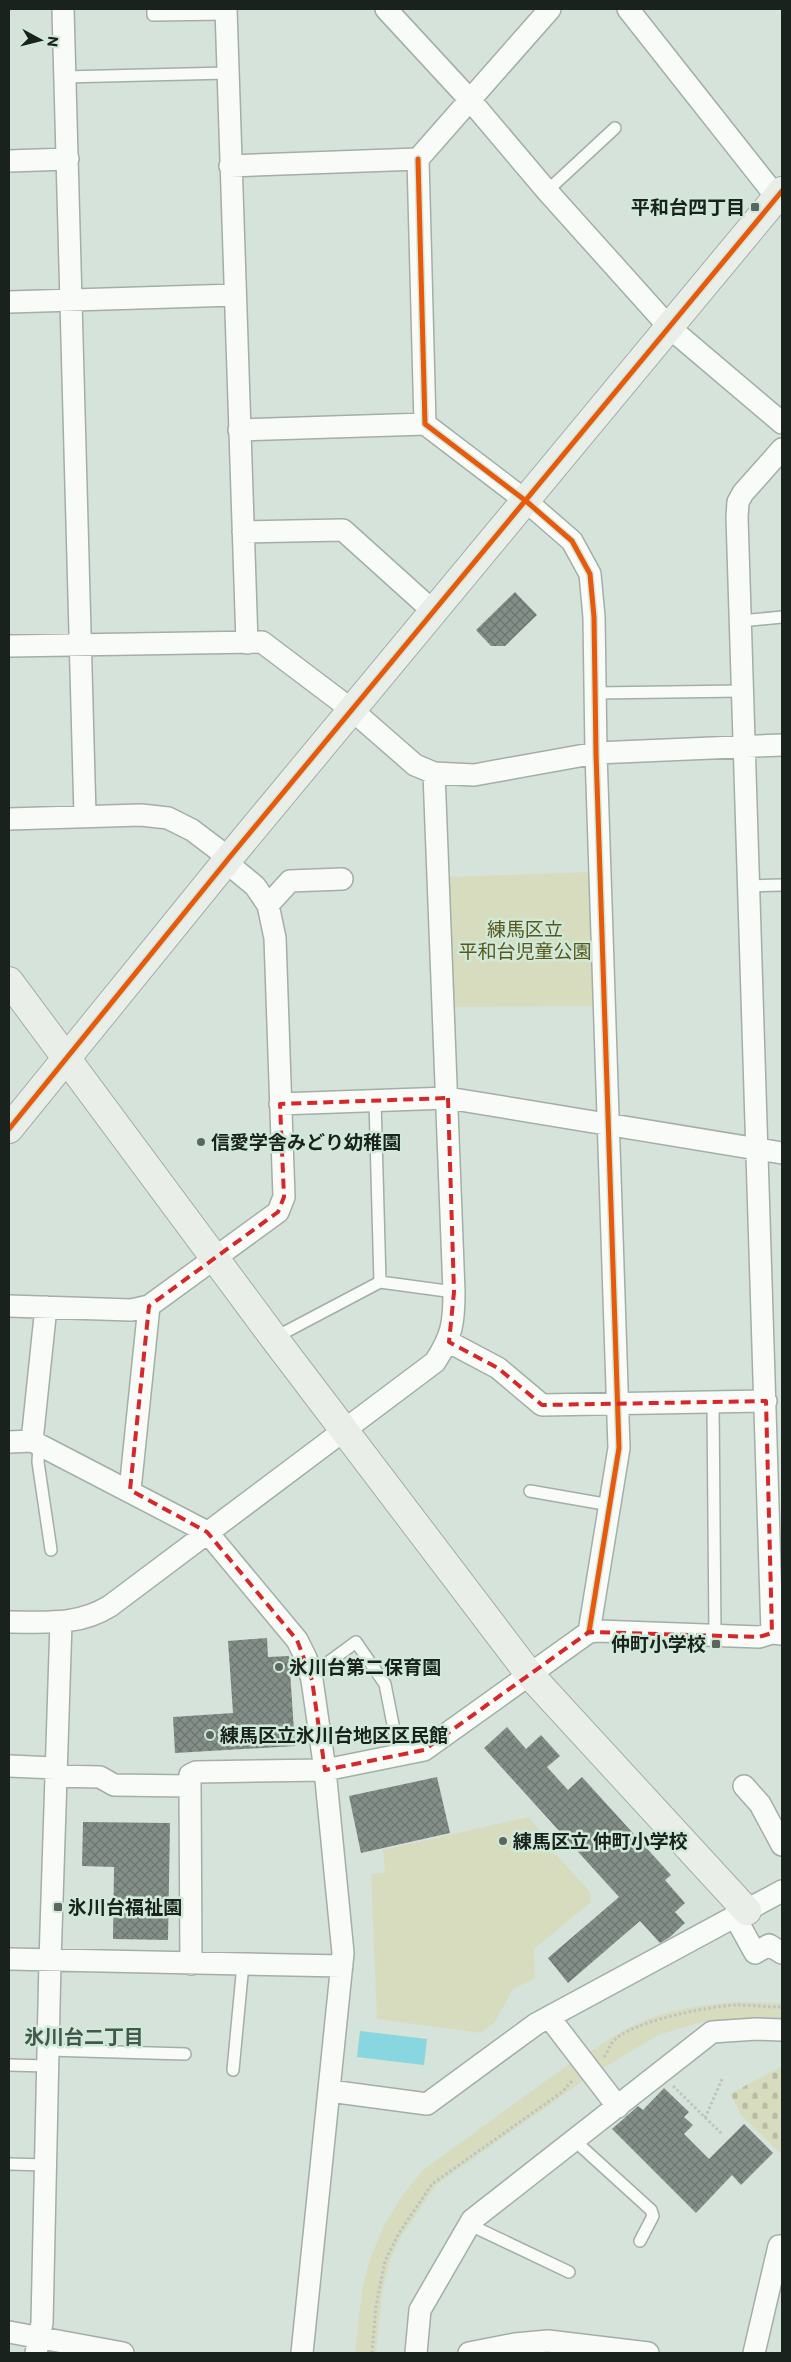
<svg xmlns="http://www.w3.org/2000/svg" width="791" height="2362" font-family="Commissioner,'Noto Sans JP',sans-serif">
<defs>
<pattern id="cemetery-stones" width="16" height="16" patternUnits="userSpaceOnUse" patternTransform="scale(1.25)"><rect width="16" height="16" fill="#d7dcbe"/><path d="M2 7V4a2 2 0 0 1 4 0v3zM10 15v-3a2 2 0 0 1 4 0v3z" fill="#b8bca3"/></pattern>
<pattern id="building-cross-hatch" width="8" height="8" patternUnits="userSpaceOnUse" patternTransform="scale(1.25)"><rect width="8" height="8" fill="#858f8a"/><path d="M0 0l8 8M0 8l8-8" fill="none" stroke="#6c7470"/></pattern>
</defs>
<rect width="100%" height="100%" fill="#d6e3da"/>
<path fill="#d7dcbe" d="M591 872 592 1006 454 1007 449 877Z
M528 1817 543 1833 540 1837 590 1892 591 1902 534 1949 535 1978 513 1989 495 2022 481 2033 377 2019 371 1874 385 1873 383 1850Z
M736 2002 782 2003V2021L742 2019 705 2021 658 2035 600 2070 588 2053C601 2045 614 2035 628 2028 660 2011 699 2005 736 2002Z
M573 2061 586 2079 437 2184 400 2238 390 2260 382 2293 376 2353H355L362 2290 369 2262 383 2227 402 2196 423 2170Z"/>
<path fill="url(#cemetery-stones)" d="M782 2066V2155L741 2115 730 2094Z"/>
<path fill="#88d6df" d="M360 2031 427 2039 424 2065 357 2057Z"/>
<path fill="url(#building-cross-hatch)" d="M515 592 537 615 505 646H491L476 630Z
M267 1638 268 1657 289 1656 295 1746 175 1753 173 1717 233 1713 228 1641Z
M507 1727 526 1749 541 1735 560 1756 547 1767 568 1790 582 1777 671 1875 665 1880 685 1903 675 1912 685 1923 670 1937 660 1943 640 1921 568 1983 548 1958 619 1897 484 1748Z
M437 1777 450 1833 361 1853 349 1796Z
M83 1822 170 1823 168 1940 113 1939 114 1867 82 1866Z
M664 2088 689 2112 684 2117 693 2125 684 2134 709 2159 744 2124 773 2153 741 2185 732 2175 696 2213 612 2129 638 2106 643 2110Z"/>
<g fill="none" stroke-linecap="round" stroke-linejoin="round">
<defs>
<path id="lane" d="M153 9V15L226 14
M64 77 227 73
M547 191 615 128
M740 621 782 617
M595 693 742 691
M749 886 782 885
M375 1101 380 1282
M274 1338 380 1282 454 1292
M713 1402 715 1635
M39 1444 38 1462 51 1550
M530 1491 610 1505
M311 1675 356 1642 385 1684 399 1755
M48 2050 185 2054
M9 2065 48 2066
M233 2070 243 1964
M575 2141 651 2210 653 2216 640 2241
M9 2164 46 2165
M468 2224 569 2272"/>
<path id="street" d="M63 9 85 816
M226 9 247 643
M386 9 470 100 547 191 670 328 782 423
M628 9 782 204
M418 159 425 424 526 501 572 541 590 574 594 617 596 753 619 1448 589 1632
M9 161 68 159
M230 166 418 159 550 9
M9 302 235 295
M239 430 425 424
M243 532 343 530 434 612
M9 646 262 642 352 710 415 765 434 773 474 775 596 753 782 745
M9 819 141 815 168 818 192 830 229 858
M268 905 290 881 342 879
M280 1104 448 1098 782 1153
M9 1306 131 1310 149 1306 278 1212 284 1197 275 938 268 905 255 886 226 862
M449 1342 498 1368 542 1405 766 1401
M32 1441 46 1307
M9 1442 32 1441 207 1532 297 1640 306 1658 312 1680 325 1770 343 1953 302 2353
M130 1490 149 1306
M9 1622C45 1622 78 1626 110 1606L435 1362C452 1336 454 1323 454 1292L434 773
M772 1633 737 517 738 502 743 493 782 449
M9 1766 55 1768
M55 1776 100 1777 114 1785 190 1786
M744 1786 760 1804 782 1845
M735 1917 755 1953 769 1945 782 1953
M9 1959 342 1966
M191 1964 190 1786V1775L196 1772 325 1770 424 1750 589 1632 598 1631 759 1637 772 1633 782 1634
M549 2017 618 2107
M330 2091 427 2104 536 2024 782 1891
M9 2332 123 2353
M36 2353 42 2323 50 1961 61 1623
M416 2353 420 2310 472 2220 712 2032 756 2029 782 2030
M469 2353 515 2344 548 2341 648 2353
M754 2353 779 2246H782"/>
<path id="secondary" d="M9 981 274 1338 530 1675 747 1911
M9 1129 229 858 782 191"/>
</defs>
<use href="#lane" stroke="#a3aea6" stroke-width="14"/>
<use href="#street" stroke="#a3aea6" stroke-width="24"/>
<use href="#secondary" stroke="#a3aea6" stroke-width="30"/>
<path stroke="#bec3c0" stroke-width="3" stroke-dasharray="2.5 2.5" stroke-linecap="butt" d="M604 2057C608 2053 608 2048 612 2043 627 2022 709 2006 736 2005 751 2005 767 2007 782 2007
M673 2086 722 2134
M705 2118 723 2077
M372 2353 376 2306 385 2261 399 2233 432 2184 562 2092 573 2080"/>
<use href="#lane" stroke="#f9fbf9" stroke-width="11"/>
<use href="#street" stroke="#f9fbf9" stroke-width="21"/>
<use href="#secondary" stroke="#eaeee8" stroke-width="28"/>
<defs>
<path id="cycleway" d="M418 159 425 424 526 501 572 541 590 574 594 617 596 753 619 1448 589 1632
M9 1129 229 858 782 191"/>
</defs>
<use href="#cycleway" stroke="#d0e9d9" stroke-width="8"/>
<use href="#cycleway" stroke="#e8590c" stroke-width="5"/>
</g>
<path fill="none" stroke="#d62828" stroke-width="4" stroke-dasharray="10 6" stroke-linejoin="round" d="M448 1098 454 1292 449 1342 498 1368 542 1405 766 1401 772 1633 759 1637 589 1632 424 1750 325 1770 312 1680 297 1640 207 1532 130 1490 149 1306 278 1212 284 1197 280 1104Z"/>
<g fill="#5b665e" stroke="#d0e9d9" stroke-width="2">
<rect x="750" y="202" width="10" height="10" rx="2.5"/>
<circle cx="201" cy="1142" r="5"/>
<rect x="711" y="1639" width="10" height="10" rx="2.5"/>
<circle cx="279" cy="1667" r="5"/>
<circle cx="210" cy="1735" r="5"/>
<circle cx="503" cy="1841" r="5"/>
<rect x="53" y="1902" width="10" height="10" rx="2.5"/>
</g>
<g text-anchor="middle" stroke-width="5" stroke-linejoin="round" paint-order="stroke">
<g font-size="19" font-weight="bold" fill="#19221c" stroke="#d0e9d9" text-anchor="start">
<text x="745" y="214" text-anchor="end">平和台四丁目</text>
<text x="211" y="1149">信愛学舎みどり幼稚園</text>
<text x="706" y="1651" text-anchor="end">仲町小学校</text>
<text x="289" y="1674">氷川台第二保育園</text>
<text x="220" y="1742">練馬区立氷川台地区区民館</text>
<text x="513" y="1848">練馬区立 仲町小学校</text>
<text x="68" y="1914">氷川台福祉園</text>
</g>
<g font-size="19" fill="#5a571d" stroke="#d0e9d9">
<text x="525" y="936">練馬区立<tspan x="525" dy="22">平和台児童公園</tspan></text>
</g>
<g font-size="20" font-weight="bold" fill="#43584b" stroke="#d0e9d9">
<text x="84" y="2044">氷川台二丁目</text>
</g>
</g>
<rect width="791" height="2362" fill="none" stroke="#19221c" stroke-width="20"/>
<g transform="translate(40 40) rotate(97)" stroke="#d0e9d9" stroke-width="4" paint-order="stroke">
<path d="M0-4L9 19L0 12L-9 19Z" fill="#19221c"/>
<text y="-8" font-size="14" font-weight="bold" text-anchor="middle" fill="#19221c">N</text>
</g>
</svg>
